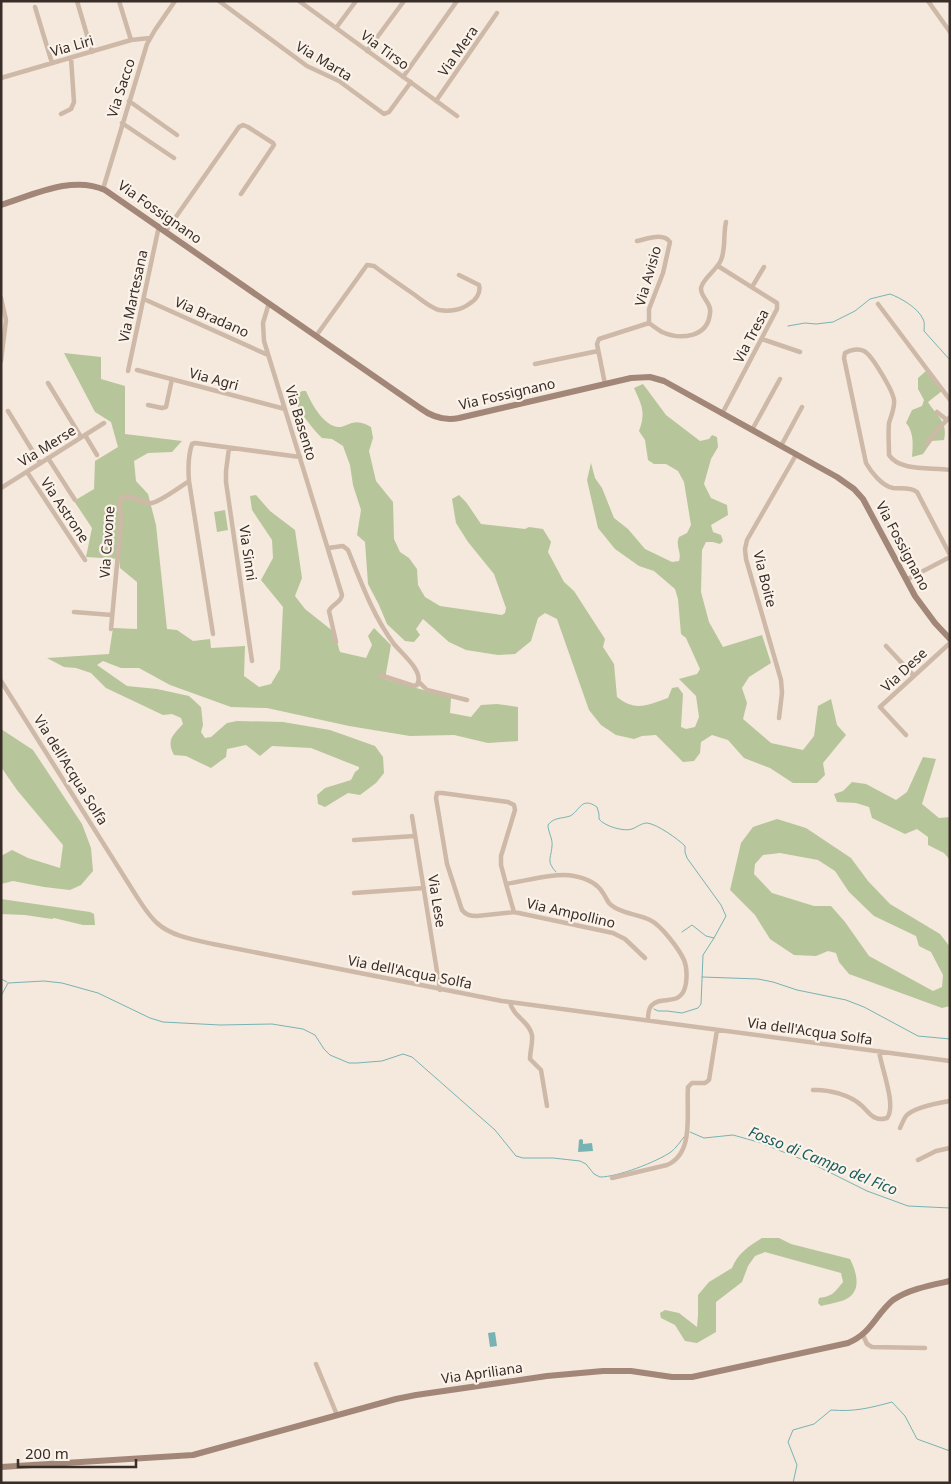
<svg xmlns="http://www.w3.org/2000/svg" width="951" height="1484" font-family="'Noto Sans',sans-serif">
<rect width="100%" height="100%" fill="#f4e9dc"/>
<path fill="#b7c59a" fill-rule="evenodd" d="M64 353 101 357V379L125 386V434L182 441 172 452 148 453 134 461 136 481 148 494 156 525 167 629 177 630 193 641 210 639 211 648 245 646 244 676 259 687 271 684 280 669 283 607 261 580 273 558 272 540 252 510 250 496 256 495 270 511 295 530 302 578 295 596 305 609 334 632 340 652 366 658 372 645 368 636 374 628 391 645 385 679 451 698 450 713 471 717 481 705 497 704 518 707V741L488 743 454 735 410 736 349 726 267 708 231 707 170 685 139 668H121L103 661 97 665 127 686 157 689 189 696 201 707 203 725 201 732 205 738 211 737 227 723 237 721 283 722 330 730 375 746 383 757 384 773 376 783 360 795 348 793 325 807 318 804 317 795 325 788 351 780 355 772 359 769V767L311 748 272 746 260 756 246 745 227 749 226 757 211 768 186 756 174 755C166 740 173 735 183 724L181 718 172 714 163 715 106 688 91 673 76 668 64 667 47 658 109 654 113 628 137 629V582L120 568 119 559 86 557 92 528 74 501 94 489 95 461 118 447 111 422 95 412Z
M926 371 942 391 928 402C937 417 948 421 944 440L932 441 923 454 912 457C913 445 914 432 906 423L912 410 922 406 924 400 918 389V378Z
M643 384 666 415 700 441 709 439 712 435 717 437 718 447 711 459 704 484 711 498 727 505 728 515 711 525 713 532 721 535 723 541 720 544 713 542H706L702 550 701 592 709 622 723 647 762 635 771 663 749 677 742 688 747 703 743 719 771 743 803 750 814 736 818 706 831 699 837 725 846 735 823 763 825 775 817 783H793L770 768 744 758 728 740 712 735 701 742 700 753 694 761 683 762 656 735 642 736 634 739 616 735 601 725 589 710 557 619 545 613 538 618 531 641 515 654 498 655 466 650 449 642 423 619 416 629 420 635 414 642 405 641 387 624 379 605 368 584 365 542 357 535 361 510 353 485 350 465 343 446 332 439 322 438C313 430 307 419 298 410V394L302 391H306C311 403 325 429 341 427 345 426 348 424 352 423 359 421 366 424 371 427L373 438 369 451 376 481 393 502 394 539 400 552 409 558 417 569 418 585 425 597 440 606 502 615 505 613 506 608 494 574 468 542 456 523 452 499 459 495 466 502 481 524 525 529 529 527 543 529 551 542 548 552 564 582 574 591 605 639 603 647 614 664 617 697C636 712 647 705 668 698L672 688 678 687 683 694 681 727 686 729 695 727 699 717 696 696 679 679 697 674 700 669 686 638 681 634 678 599 675 589 654 571 639 566 615 549 598 528 587 480 591 463 595 478 602 488 614 518 628 529 645 549 672 562 679 561C682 551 675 547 679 537L687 533 691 525 684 482 678 471 666 464H654L648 460 645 440 639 431C646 412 642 406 634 388Z
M225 510 228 530 217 532 214 512Z
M1 729 33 750 82 824 91 848 93 871 81 885 70 890 44 887 13 881 1 884V856L12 850 28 858 60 868 63 845 17 790 1 767Z
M923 757 936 759 922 804 939 818 950 817V860L944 853 928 845V837L917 829 905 834 872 818 869 807 856 803 837 802 834 794 843 791 852 782 866 784 896 800 907 792Z
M777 819 806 828 851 858 868 881 890 904 940 934 950 947V1006L942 1008 849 974 839 962 836 953 828 951 816 956 794 955 770 939 755 915 730 890 741 843 753 827ZM780 853 818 860 835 871 849 892 874 916 916 936 919 946 931 952 943 975 942 987 933 991 869 956 845 922 831 906H814L772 893 754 874 755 864 763 855Z
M1 899 90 912 94 914 95 925H83L54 918 52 919 25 915 1 914Z
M762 1238H779L791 1244 850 1259C856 1271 862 1289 848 1298 842 1302 828 1304 821 1306L818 1303 819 1298C833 1296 834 1293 843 1282L841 1273 765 1252 755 1256 748 1266 742 1282 716 1302V1332L697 1343 685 1341 675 1325 661 1318 660 1313 665 1310 679 1313 697 1327 698 1315V1295L709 1282 732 1268C738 1253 749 1246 762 1238Z"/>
<path fill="#78b3b4" d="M581 1139 583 1140V1144L592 1143 593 1151 578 1152 579 1140Z
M495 1332 497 1346 490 1347 488 1333Z"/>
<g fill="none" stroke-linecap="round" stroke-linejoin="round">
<path stroke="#78b3b4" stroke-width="1" d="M788 326 805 323 816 324 833 322 855 311 870 299 890 294C901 298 918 308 923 319 925 322 924 327 924 331L950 360
M556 872C546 861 551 859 552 846 553 839 548 832 548 825 554 817 561 819 570 816 580 811 581 796 597 807L599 814V819C604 826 624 832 632 829 637 827 642 823 647 823 657 824 678 839 685 846V852L687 858 721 905 726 916 714 938 703 955 701 1004 698 1008 682 1013 667 1011H658L654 1009
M682 932 692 925 706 936 714 938
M702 977 758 979 773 982 797 990 846 1000 864 1007 918 1036 950 1039
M1 979 7 982
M1 996 8 983 44 981 62 983 98 993 150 1018 163 1022 220 1025 272 1024 303 1029 315 1035 324 1049 330 1055 349 1063H357L382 1061 403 1054 412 1057 495 1130 516 1156 523 1158H553L580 1161 586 1164 594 1174 600 1177C618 1177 656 1162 671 1152 676 1148 680 1142 684 1137
M690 1132 704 1138 733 1135 758 1142 811 1163 867 1191 908 1206 950 1208
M793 1483 797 1465 788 1442 793 1430 814 1424 831 1410C854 1412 870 1408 892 1402L905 1416 917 1439 950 1451"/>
<path stroke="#ceb8a7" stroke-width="4.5" d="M77 1 92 52
M119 1 131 40
M219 1 307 66 339 81 384 114 389 112 411 82
M299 1 457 116
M928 1 950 32
M35 7 52 63
M336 28 356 1
M367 51 404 1
M403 77 457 1
M1 78 131 40 150 38
M129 101 177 135
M436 101 497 13
M61 114 71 109 74 102 71 58
M122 123 174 158
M103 189 147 44 155 30 175 1
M166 231 239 127 243 125 248 127 273 143 274 145 241 194
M637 241C647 239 663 232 670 242L663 273 649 309V323
M718 266 777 303V309L722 414
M752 287 764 267
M1 298 6 320 1 361
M146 300 268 355
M269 303 263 323 264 341 342 595C341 603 332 604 329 611L336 642
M878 304 950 400
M316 336 367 265 374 266C386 275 399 284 412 293 421 299 429 307 439 310 449 312 461 310 469 304 476 300 481 293 479 285L459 275
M762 339 800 352
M535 364 598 351
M137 370 285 409
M128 371 159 226
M48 383 81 437
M605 384 597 344 599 339 649 323C653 326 657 329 662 332 680 340 708 338 710 313 712 303 700 297 701 288 703 278 717 270 721 260 726 248 723 235 726 222
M148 405 162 408 166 407 172 379
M8 411 40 463
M937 412 947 420
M752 430 780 379
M85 435 97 455
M927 444 938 429 950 417
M781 446 802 407
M229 448 226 471V482L252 661
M48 458 75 500
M950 470C932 467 900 472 889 455 889 444 888 433 889 423 891 416 895 408 894 400 893 391 872 355 864 351 858 348 850 350 845 353L844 358 866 463C871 472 882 486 893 488 901 489 910 487 917 492L950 555
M27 472 85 560
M189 481 213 634
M1 488 104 423
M328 548 343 546 348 550C361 582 373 616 394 644 402 654 425 672 417 685L414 686 380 675
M906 580 950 557
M74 612 112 615
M111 629 121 521C121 515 118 506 120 501 125 489 144 505 152 503 161 501 180 487 189 481 188 469 188 456 192 444L195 443 300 457
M886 646 914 676
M1 681 137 897C143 906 149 916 157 923 171 936 194 940 213 944L502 1001 950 1061
M419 682 427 690 467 700
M779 718 782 693 781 680 746 559 745 549 747 540 796 455
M906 735 880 707 950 643
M412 816 440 990
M354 840 415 836
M506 884 501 865V856L515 810 514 805 508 802 442 793H437L436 798 447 864 462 910C466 915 470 916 477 916L514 912 613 933 625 939 645 958
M354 893 424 888
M514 912 506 884C525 881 557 872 574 876 585 878 597 883 603 893 606 897 607 902 611 905 622 914 638 914 650 920 661 925 679 949 684 960 687 967 687 975 686 983 682 1009 661 994 651 1006 648 1010 648 1016 648 1020
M510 1002C513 1017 529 1021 532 1035 533 1043 530 1051 530 1059L541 1070 547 1106
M813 1090C828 1089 850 1095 861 1105 866 1109 870 1116 876 1118 880 1120 883 1119 887 1118 897 1106 881 1067 879 1051
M900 1128C902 1124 903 1120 906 1116 913 1108 938 1103 950 1101
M918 1160 936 1151 950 1148
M612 1178 667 1165C695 1153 686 1112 688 1087L692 1083H705L709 1080 717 1030
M863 1335 867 1344 872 1347 925 1348
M316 1364 337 1415"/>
<path stroke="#a28678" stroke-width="6" d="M1 205C33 195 72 175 105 190L420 408C432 417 444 421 459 418L631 378 650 377 664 381 837 477 854 489 863 499 915 596 935 623 950 639
M1 1467 193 1455 396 1399 416 1395 547 1376 603 1371H631L672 1377H692L848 1343C872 1333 875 1315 893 1300 909 1289 932 1285 950 1281"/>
</g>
<g text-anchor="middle" stroke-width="4.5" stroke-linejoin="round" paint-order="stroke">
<g font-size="14" fill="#392d28" stroke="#fbf3e9">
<text transform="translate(72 46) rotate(-16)" y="5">Via Liri</text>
<text transform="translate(385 50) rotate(36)" y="5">Via Tirso</text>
<text transform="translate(458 51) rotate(-55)" y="5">Via Mera</text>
<text transform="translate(324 61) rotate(31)" y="5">Via Marta</text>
<text transform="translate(121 88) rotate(-72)" y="5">Via Sacco</text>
<text transform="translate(160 212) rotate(35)" y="5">Via Fossignano</text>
<text transform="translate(648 276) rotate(-74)" y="5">Via Avisio</text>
<text transform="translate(133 296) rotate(-78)" y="5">Via Martesana</text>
<text transform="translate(212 317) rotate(24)" y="5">Via Bradano</text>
<text transform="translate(751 336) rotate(-62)" y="5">Via Tresa</text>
<text transform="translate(214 379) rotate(15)" y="5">Via Agri</text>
<text transform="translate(507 394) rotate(-13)" y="5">Via Fossignano</text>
<text transform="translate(301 423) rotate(73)" y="5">Via Basento</text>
<text transform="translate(47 446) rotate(-32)" y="5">Via Merse</text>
<text transform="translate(65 510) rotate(56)" y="5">Via Astrone</text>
<text transform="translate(107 542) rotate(-86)" y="5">Via Cavone</text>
<text transform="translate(903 546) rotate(62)" y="5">Via Fossignano</text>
<text transform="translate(248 553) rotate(82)" y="5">Via Sinni</text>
<text transform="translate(765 579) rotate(76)" y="5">Via Boite</text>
<text transform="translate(904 670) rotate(-43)" y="5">Via Dese</text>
<text transform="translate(71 770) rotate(58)" y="5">Via dell'Acqua Solfa</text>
<text transform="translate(437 901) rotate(81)" y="5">Via Lese</text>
<text transform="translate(571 913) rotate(13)" y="5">Via Ampollino</text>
<text transform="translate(410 972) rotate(11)" y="5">Via dell'Acqua Solfa</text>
<text transform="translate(810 1031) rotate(8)" y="5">Via dell'Acqua Solfa</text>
<text transform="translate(482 1373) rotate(-8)" y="5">Via Apriliana</text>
</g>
<g font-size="15" font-style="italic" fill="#195c5f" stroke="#fbf3e9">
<text transform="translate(823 1161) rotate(22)" y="5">Fosso di Campo del Fico</text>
</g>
</g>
<rect width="951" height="1484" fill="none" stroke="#392d28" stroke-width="5"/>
<path d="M18 1459v8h118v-8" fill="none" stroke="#392d28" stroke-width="2.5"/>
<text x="25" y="1459" font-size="15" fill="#392d28" stroke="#fbf3e9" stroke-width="4" paint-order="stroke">200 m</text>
</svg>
